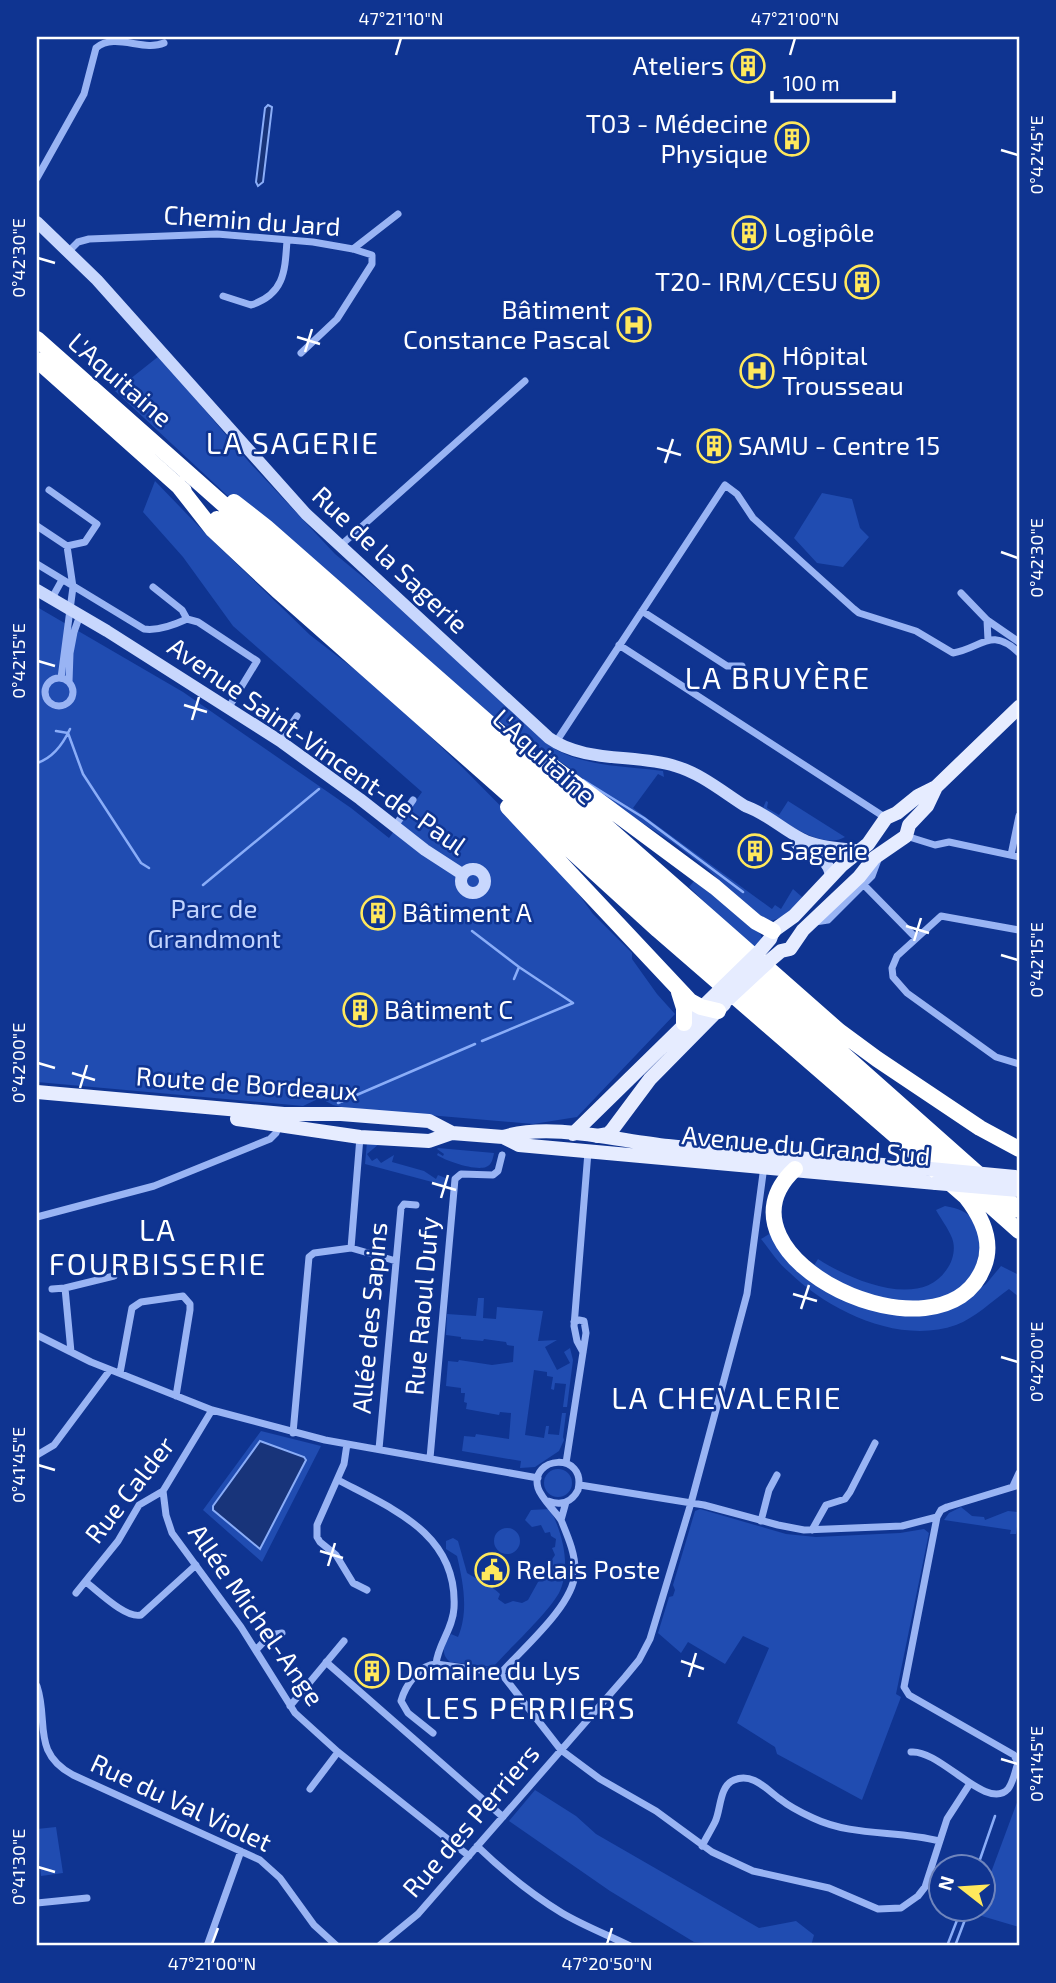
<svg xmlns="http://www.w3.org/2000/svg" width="1056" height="1983" font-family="'Exo 2',sans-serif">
<rect width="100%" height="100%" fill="#0f3491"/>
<path fill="#204cb1" d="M159 356 249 462 335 554 386 596 545 742C575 767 626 766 663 771L664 777 658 774 633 808 772 909 775 905 781 909 793 889 802 897C793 908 783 920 768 921L745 908 710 871 672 842 575 780 577 773 487 713 230 498 115 391Z
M155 481 210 538 310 635 384 692 462 767 554 860 593 914 632 953V959L657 994 675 1014 577 1117 533 1124 346 1108 333 1105 320 1098 303 1106 37 1082V607L183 692 351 808 389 838 422 792 233 626 183 557 143 512Z
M822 493 852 499 860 528 869 537 843 567 817 563 794 538Z
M766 801 768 802 767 808 779 815 788 801 845 837C822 851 782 820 763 808Z
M694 881 754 927 761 935 762 941 753 949 689 887Z
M367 1142 379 1144 367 1154 372 1161 377 1158 381 1163 394 1155 392 1162 424 1171 436 1179 438 1175 448 1179 447 1186 365 1164Z
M438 1148 494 1153C493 1158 492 1165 486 1167 475 1171 446 1161 437 1155L438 1153 443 1156 444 1154 437 1149Z
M945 1206C1002 1215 976 1267 962 1301L986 1284 1001 1266 1019 1275V1297L1009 1289C992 1301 975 1318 956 1325 899 1345 829 1311 789 1272 778 1263 770 1250 761 1239L777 1229 810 1272 818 1259C849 1279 920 1311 947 1269 953 1261 956 1248 952 1238 948 1228 941 1219 936 1210Z
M478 1298H484L483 1318 496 1319 497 1307 543 1311 538 1341 557 1340 545 1347 557 1370 570 1363 564 1352 570 1348 573 1360 567 1407H563L566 1384 555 1383 554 1390 551 1389 553 1377 547 1376V1372L534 1370 525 1435 544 1438 546 1426H549L548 1434 559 1435 562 1413H566L563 1437 564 1440 559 1451 535 1467 520 1468 521 1461 462 1451 464 1436 475 1437 476 1434 509 1439 511 1413 500 1412 499 1415 466 1409 467 1403 464 1402 465 1393H461V1388L446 1386 448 1361 458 1362 459 1360 492 1365 513 1362 514 1346 507 1345 506 1342 484 1339 483 1341 461 1339V1337L446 1335 447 1314 476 1316Z
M261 1431 321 1446 262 1562 203 1510Z
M544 1483a14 14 0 1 1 28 0a14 14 0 1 1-28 0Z
M961 1507 972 1516 984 1517 985 1520 1008 1511 1019 1512 1016 1534H1010L1011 1530 944 1520 949 1513Z
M550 1509C562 1532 572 1567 559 1593 547 1614 511 1647 493 1667L450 1662C439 1653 445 1644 451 1634L458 1637C469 1611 463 1582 457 1556L446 1549V1541L453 1538 458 1541 467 1573C478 1580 491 1585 500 1594L498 1599 505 1604 513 1601 522 1603 528 1600 538 1582 545 1576 547 1567 555 1555 552 1548 555 1547 556 1539 551 1536 550 1532 545 1533 541 1525 532 1527 525 1520 531 1510Z
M700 1509 786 1534 816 1537 900 1533 924 1529 929 1533 896 1694 901 1697 862 1800 777 1754 775 1747 737 1723 769 1648 743 1636 725 1664 688 1642 681 1653 658 1633 669 1597 673 1596 675 1590 673 1585 695 1511Z
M494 1541a13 13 0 1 1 26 0a13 13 0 1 1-26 0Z
M535 1790 576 1816 596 1834 759 1928 796 1921 814 1935 811 1946H708L704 1943 694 1942 610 1891 509 1821Z
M1019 1797V1927L975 1914 977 1910H982L983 1894Z
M56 1827 63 1873 41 1876 37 1829Z"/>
<path fill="#18347a" stroke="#8aadf8" stroke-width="2" d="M268 105 272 107 263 182 258 186 256 182 265 108Z
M260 1441 304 1457 306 1460 260 1549 213 1510V1506Z"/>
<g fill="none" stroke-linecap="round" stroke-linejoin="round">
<path stroke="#8aadf8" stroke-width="2.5" d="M56 731 68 733 83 774 141 863 149 868
M37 763C53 758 63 744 70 729
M583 780 644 818 743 892
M203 885 319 789
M472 931 519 967 514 979
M482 1041 573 1003 519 967
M338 1103 475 1044
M977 1868 995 1816
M947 1946 961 1910
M955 1946 966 1917"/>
<path stroke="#99b4f4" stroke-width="7" d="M37 178 84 94 96 48C115 32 143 52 164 43
M353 249 398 214
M69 251 78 242 89 239 217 234 313 242 353 249 372 255V264L337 319 301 353
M223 296 251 305C285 294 285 270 287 240
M49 490 97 524 85 542 67 546
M37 526 67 546 73 587 61 678
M340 546 525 381
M37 564 144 629C157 631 174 625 187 619
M153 587 182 610 187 619 198 622 257 661 229 707
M961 593 987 620 1019 642
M52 598 62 580
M642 611 727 666H742
M987 620 988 640
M619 645 886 818
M45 692a14 14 0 1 1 28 0a14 14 0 1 1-28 0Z
M69 682 70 653 74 632 80 615
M280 741 297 716
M556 742 725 485 737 494 753 518 854 609 859 613 916 631 953 653C982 648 991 626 1019 653
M395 826 413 800
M906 836 935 845 949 842 1019 857
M1011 855 1019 816
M863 884 916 938
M815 922 828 920 872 876 879 857
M1019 930 941 916 897 956 892 968 893 977 907 993 996 1057 1019 1064
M37 1217 154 1186 270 1139 276 1133 279 1125
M351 1248 360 1137
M52 1289 65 1288
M37 1335 91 1362 212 1410 325 1440 538 1478
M71 1352 65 1288 114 1276
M583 1352 577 1341 574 1326 588 1152
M120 1373 132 1308 141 1302 183 1296 190 1304V1310L176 1396
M293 1433 309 1257 314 1253 351 1248 396 1261
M347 1444 344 1464 317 1525V1537L320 1542 336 1555 353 1583 367 1590
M379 1449 401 1208 404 1204 416 1205
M37 1455 54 1445 110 1370
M430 1458 455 1179 461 1174 493 1175 498 1171 502 1155
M566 1463 586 1333 584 1321 579 1320 574 1322
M338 1480C393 1509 458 1534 454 1608 453 1629 438 1644 436 1664L501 1673 561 1750 600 1779 656 1811 712 1852 753 1871 829 1888 878 1909 901 1908 918 1896 925 1887 947 1819 969 1785
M580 1485 704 1505 778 1525 804 1530 902 1526 937 1517 941 1510 947 1507 1019 1485
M1013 1486 1019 1473
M163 1491 166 1515 172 1533 241 1627 295 1713 338 1752 469 1856
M548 1501C561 1506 572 1502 578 1490 587 1451 529 1456 538 1488 541 1498 555 1511 561 1520L566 1502
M761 1521 769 1490 777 1475
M812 1530 826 1505 845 1499 850 1492 875 1443
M86 1582C98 1591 126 1619 141 1615L196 1565
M76 1593 118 1541 139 1505 163 1491 212 1410
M256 1650 270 1635 282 1633
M326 1662 503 1817
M501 1673C523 1648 573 1606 575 1573 576 1555 568 1537 561 1520
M37 1686C49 1722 31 1752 73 1775L260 1860 280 1878 314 1925 337 1946
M290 1706 344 1641
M433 1733 408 1713 401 1701C405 1686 420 1664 436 1664
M911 1752C940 1749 987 1812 1008 1789 1013 1783 1015 1771 1018 1763L1014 1755 909 1695 904 1687 937 1517
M310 1789 338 1752
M477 1846C503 1871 531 1894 562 1913 584 1926 608 1935 630 1946
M702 1846C706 1838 711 1830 715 1822 721 1810 719 1786 734 1780 753 1772 767 1790 780 1799 790 1807 802 1813 813 1818 853 1837 897 1830 939 1841
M37 1903 87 1898
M207 1946 241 1851
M379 1946 418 1914 625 1677 639 1660 650 1639 691 1503 747 1294 764 1166"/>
<path stroke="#c8d7fd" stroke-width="12" d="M37 222 97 280 306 514 549 738C584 763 636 754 675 766 700 773 723 792 745 806 766 813 782 829 802 839 819 848 842 848 861 851
M37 590 107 631 280 741 360 799 425 850 462 874
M796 843C811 853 828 856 831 876
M461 881a12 12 0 1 1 24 0a12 12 0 1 1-24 0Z"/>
<path stroke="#e6ecff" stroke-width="14" d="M758 953 770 939 773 931 794 916 842 865 868 844 886 818 897 813 918 796 936 787 1019 707
M768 962 781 951 790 949 803 930 859 877 874 858 906 836 909 825 927 806 936 787
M37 1092 284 1114H341L429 1121 452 1133 503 1137 519 1145 936 1183
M237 1119 360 1137 429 1141 452 1133
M573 1134 719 991
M597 1136 608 1134 612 1130 650 1079 724 1004
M503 1137C551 1122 618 1141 668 1146 752 1155 836 1161 920 1168"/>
<path stroke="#fff" stroke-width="16" d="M37 339 1019 1210
M37 360 184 491
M177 484 213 530 277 590 545 827 658 930 966 1197C981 1216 994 1240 984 1266 945 1372 701 1257 795 1169
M234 502 266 527 839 1031 877 1059 980 1128 1019 1149
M217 519 1019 1231
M545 761 715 887 756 922 773 931
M508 807 690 1001 701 1007 718 1011
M679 992 684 1008V1023"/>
<path stroke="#e6ecff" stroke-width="14" d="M719 991 758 953
M728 999 768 962
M920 1168 1015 1177
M936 1183 1019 1190"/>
</g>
<path fill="none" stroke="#fff" stroke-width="2.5" d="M396 55 401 38M790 55 795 38M1001 150 1018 155M38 258 55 263M297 337 320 344M305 352 312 329M657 448 681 455M665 463 673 439M1001 552 1018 558M38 661 55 666M184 705 207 712M192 720 199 697M545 815 568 823M553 831 560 807M906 926 929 933M914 941 921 918M1001 955 1018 960M38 1063 55 1068M72 1073 95 1080M80 1088 87 1065M432 1183 456 1190M441 1198 448 1175M793 1294 817 1301M801 1309 809 1285M1001 1357 1018 1362M38 1465 55 1470M320 1551 343 1558M328 1566 335 1543M681 1661 704 1669M689 1677 696 1653M1001 1759 1018 1764M38 1867 55 1872M212 1944 218 1928M607 1944 612 1928"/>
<defs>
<symbol id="building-ring" viewBox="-11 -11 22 22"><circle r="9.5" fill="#0f3491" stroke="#ffe85c" stroke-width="1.5"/><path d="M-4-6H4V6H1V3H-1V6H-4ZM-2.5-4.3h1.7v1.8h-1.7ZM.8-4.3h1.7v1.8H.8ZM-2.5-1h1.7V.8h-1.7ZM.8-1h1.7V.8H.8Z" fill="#ffe85c"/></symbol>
<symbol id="hospital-ring" viewBox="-11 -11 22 22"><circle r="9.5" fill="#0f3491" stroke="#ffe85c" stroke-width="1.5"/><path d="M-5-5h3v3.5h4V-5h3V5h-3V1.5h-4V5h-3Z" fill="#ffe85c"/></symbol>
<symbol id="civic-ring" viewBox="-11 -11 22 22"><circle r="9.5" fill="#0f3491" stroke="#ffe85c" stroke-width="1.5"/><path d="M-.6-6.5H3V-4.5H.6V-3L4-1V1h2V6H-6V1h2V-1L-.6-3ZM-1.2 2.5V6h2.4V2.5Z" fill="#ffe85c"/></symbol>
</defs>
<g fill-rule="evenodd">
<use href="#building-ring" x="729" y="47" width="38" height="38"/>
<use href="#building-ring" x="773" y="120" width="38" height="38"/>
<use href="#building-ring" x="730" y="214" width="38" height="38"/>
<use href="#building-ring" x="843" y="263" width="38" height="38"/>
<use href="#hospital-ring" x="615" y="306" width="38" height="38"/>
<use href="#hospital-ring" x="738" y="352" width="38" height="38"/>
<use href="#building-ring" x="695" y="427" width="38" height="38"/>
<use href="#building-ring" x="736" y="832" width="38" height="38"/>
<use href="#building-ring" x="359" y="894" width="38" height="38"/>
<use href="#building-ring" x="341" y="991" width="38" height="38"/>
<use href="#civic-ring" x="473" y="1551" width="38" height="38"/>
<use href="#building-ring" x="353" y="1652" width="38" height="38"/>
</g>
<g text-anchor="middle" stroke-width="5" stroke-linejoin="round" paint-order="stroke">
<g font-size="26" fill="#fff" stroke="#0f3491" text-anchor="start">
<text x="724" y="75" text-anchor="end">Ateliers</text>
<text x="768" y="133" text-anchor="end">T03 - Médecine<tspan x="768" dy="30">Physique</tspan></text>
<text x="774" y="242">Logipôle</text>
<text x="838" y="291" text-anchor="end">T20- IRM/CESU</text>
<text x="610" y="319" text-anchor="end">Bâtiment<tspan x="610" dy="30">Constance Pascal</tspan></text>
<text x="782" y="365">Hôpital<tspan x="782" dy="30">Trousseau</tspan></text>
<text x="738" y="455">SAMU - Centre 15</text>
<text x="780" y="860">Sagerie</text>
<text x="402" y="922">Bâtiment A</text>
<text x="384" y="1019">Bâtiment C</text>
<text x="516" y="1579">Relais Poste</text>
<text x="396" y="1680">Domaine du Lys</text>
</g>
<g font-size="26" fill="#fff" stroke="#0f3491">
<text transform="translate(252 221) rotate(4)" y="9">Chemin du Jard</text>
<text transform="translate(120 380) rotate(41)" y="9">L'Aquitaine</text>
<text transform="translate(390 560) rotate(43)" y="9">Rue de la Sagerie</text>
<text transform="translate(317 746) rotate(35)" y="9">Avenue Saint-Vincent-de-Paul</text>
<text transform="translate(544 757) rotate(42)" y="9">L'Aquitaine</text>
<text transform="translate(247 1084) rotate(4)" y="9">Route de Bordeaux</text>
<text transform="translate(806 1146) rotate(5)" y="9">Avenue du Grand Sud</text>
<text transform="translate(422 1306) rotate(-85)" y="9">Rue Raoul Dufy</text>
<text transform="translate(370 1318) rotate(-85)" y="9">Allée des Sapins</text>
<text transform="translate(130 1490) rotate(-52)" y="9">Rue Calder</text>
<text transform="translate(256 1615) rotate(55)" y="9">Allée Michel-Ange</text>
<text transform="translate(181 1803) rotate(25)" y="9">Rue du Val Violet</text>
<text transform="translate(471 1821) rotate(-49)" y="9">Rue des Perriers</text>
</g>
<g font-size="26" fill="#c1d3fe" stroke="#0f3491">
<text x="214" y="918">Parc de<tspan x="214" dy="30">Grandmont</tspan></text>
</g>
<g font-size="30" letter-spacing="2" fill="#fff" stroke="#0f3491">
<text x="293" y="454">LA SAGERIE</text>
<text x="778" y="689">LA BRUYÈRE</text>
<text x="158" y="1241">LA<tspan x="158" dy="34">FOURBISSERIE</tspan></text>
<text x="727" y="1409">LA CHEVALERIE</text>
<text x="531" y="1719">LES PERRIERS</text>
</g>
</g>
<rect width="1056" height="1983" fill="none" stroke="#0f3491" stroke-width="77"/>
<g transform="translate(962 1888) rotate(287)"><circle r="33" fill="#0f3491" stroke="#6f85bd" stroke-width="2"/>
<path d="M0-5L12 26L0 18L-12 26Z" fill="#ffe85c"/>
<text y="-10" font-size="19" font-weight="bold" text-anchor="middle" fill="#ffffff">N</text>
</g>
<path d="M772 91v10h122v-10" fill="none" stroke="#ffffff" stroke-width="3.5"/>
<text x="783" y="91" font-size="21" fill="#ffffff" stroke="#0f3491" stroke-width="5" paint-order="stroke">100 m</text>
<rect x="38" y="38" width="980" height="1906" fill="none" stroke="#fff" stroke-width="2.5"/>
<g font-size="18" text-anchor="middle" fill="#fff">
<text x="401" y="25">47°21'10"N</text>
<text x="795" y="25">47°21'00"N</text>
<text transform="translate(1037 155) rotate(-90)" y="6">0°42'45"E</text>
<text transform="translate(19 258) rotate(-90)" y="6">0°42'30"E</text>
<text transform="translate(1037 558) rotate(-90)" y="6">0°42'30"E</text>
<text transform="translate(19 661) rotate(-90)" y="6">0°42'15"E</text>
<text transform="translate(1037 960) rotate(-90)" y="6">0°42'15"E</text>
<text transform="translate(19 1063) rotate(-90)" y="6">0°42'00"E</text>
<text transform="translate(1037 1362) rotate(-90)" y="6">0°42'00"E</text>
<text transform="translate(19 1465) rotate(-90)" y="6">0°41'45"E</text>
<text transform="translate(1037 1764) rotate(-90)" y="6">0°41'45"E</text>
<text transform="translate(19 1867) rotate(-90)" y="6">0°41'30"E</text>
<text x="212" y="1970">47°21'00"N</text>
<text x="607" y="1970">47°20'50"N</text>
</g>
</svg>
